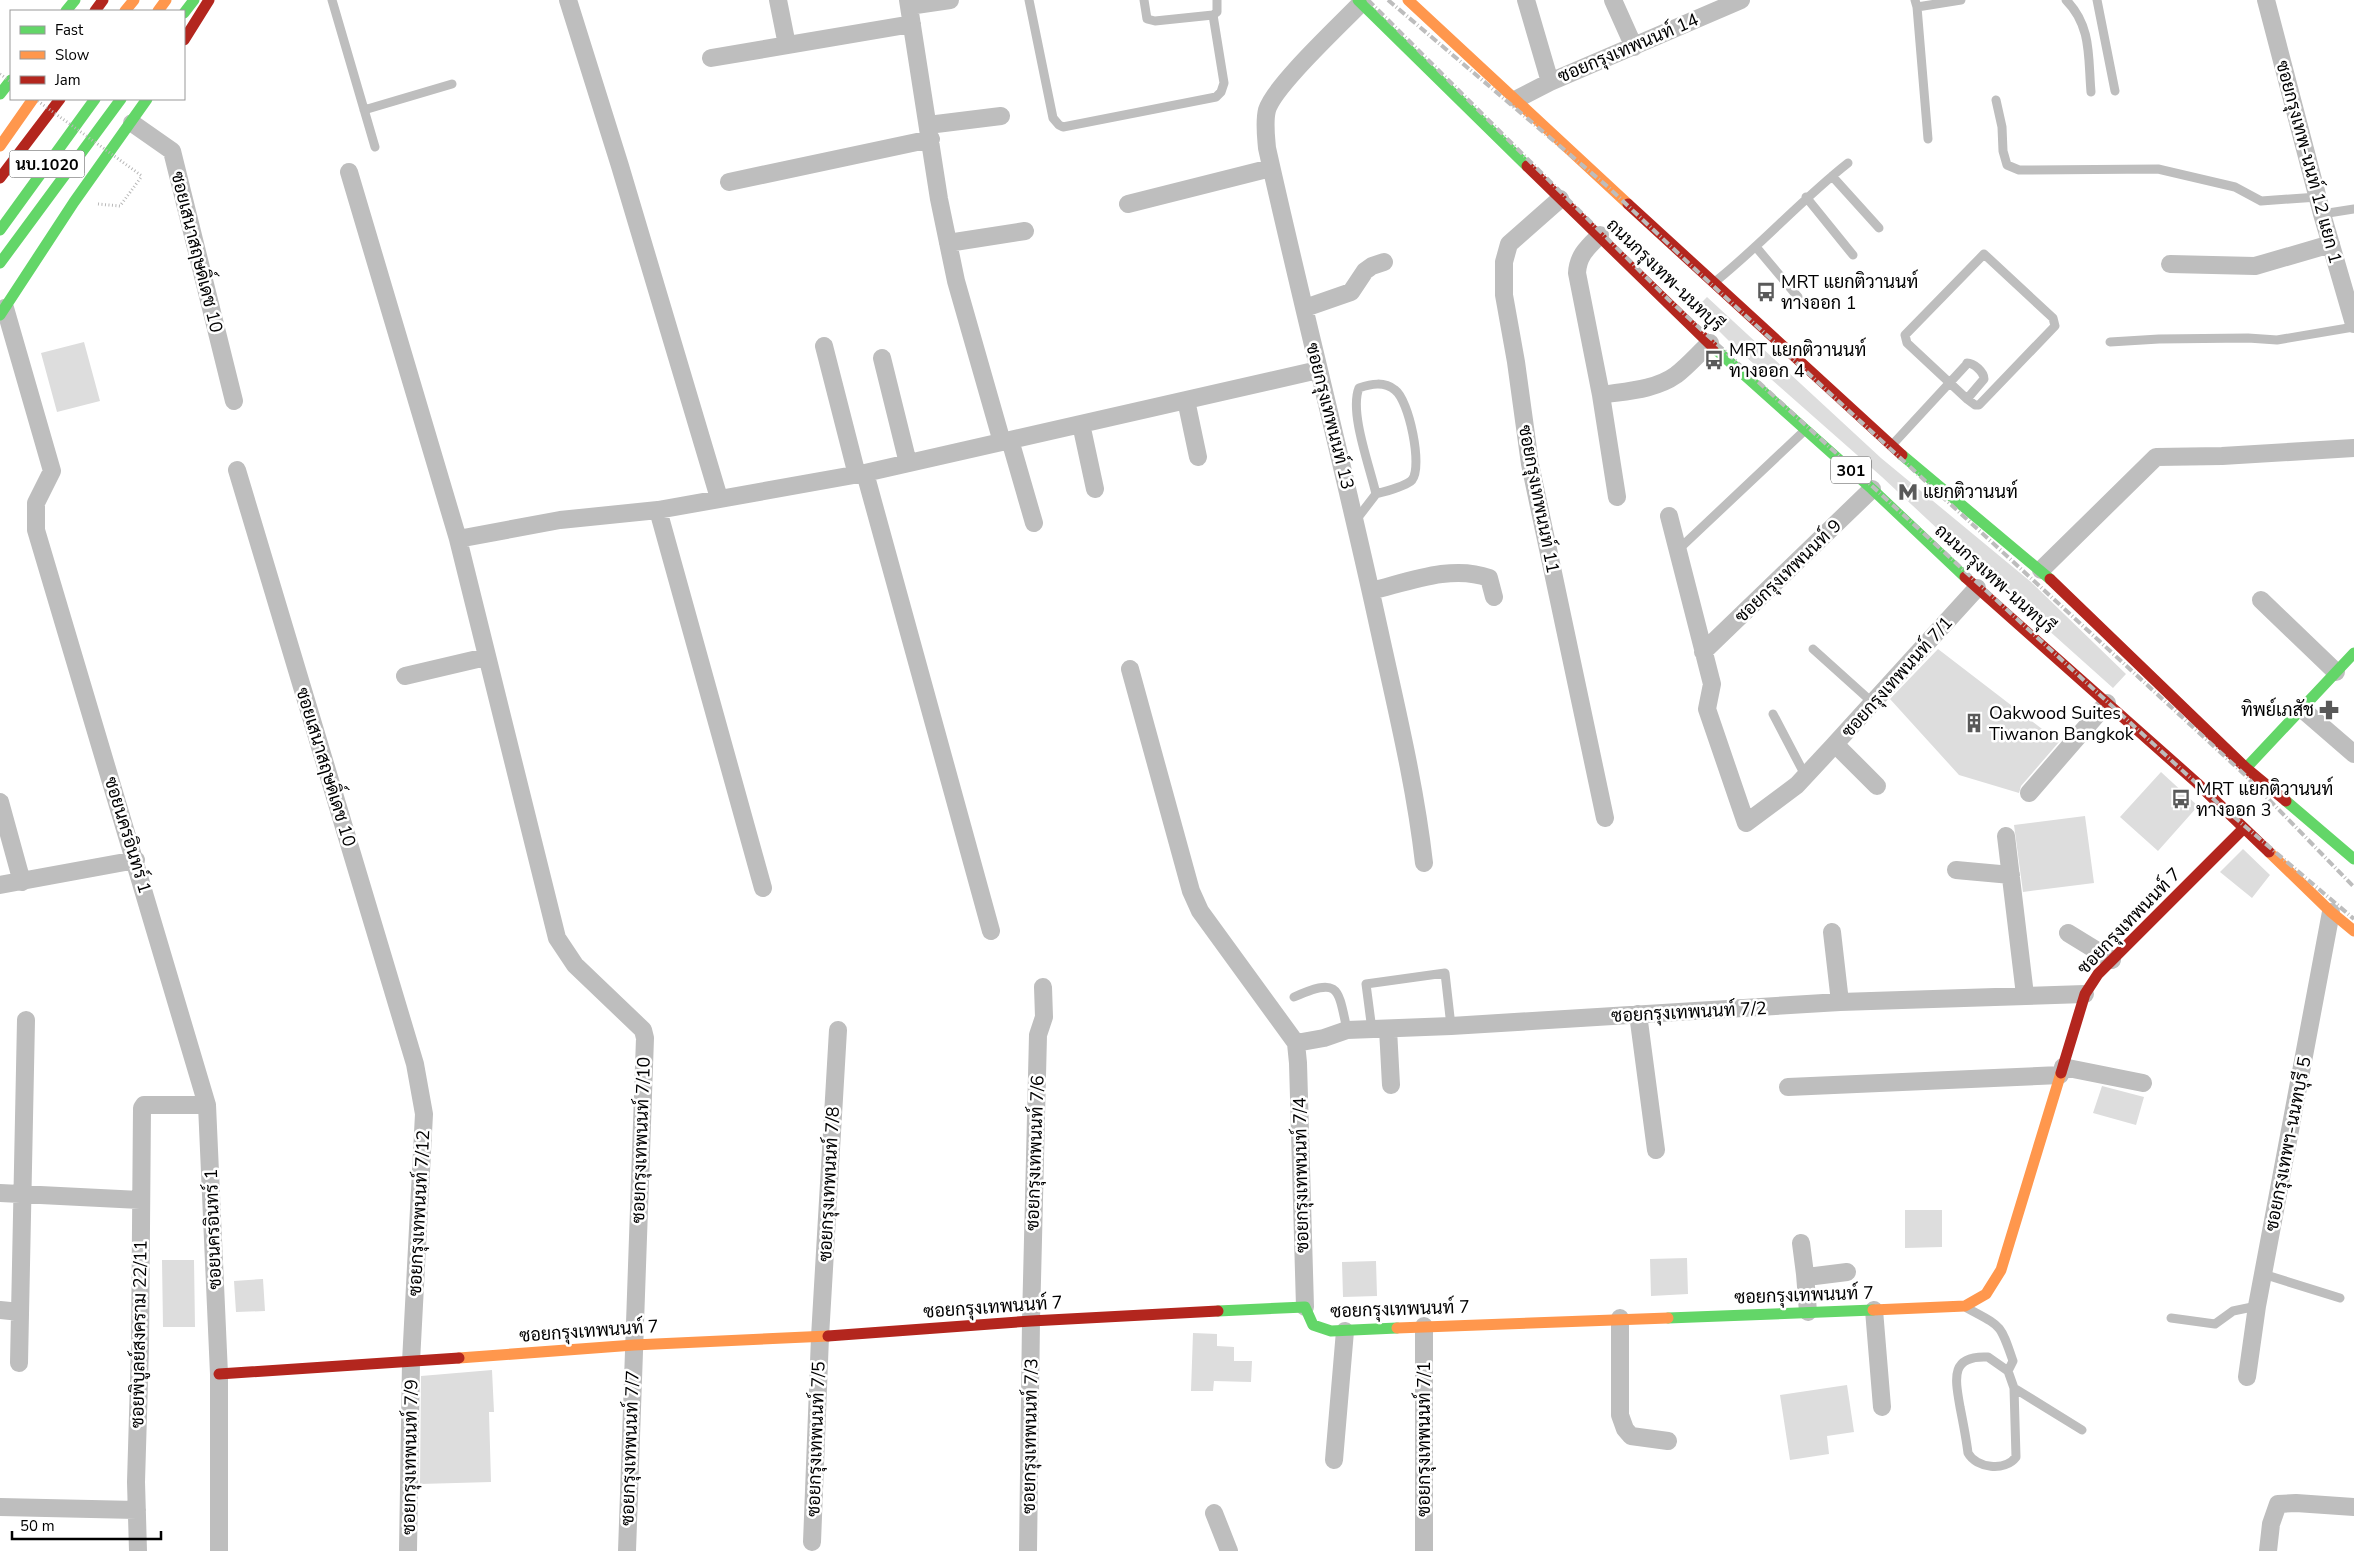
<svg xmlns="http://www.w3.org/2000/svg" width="2354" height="1551" font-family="'Nunito Sans',Sarabun,sans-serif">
<rect width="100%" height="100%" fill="#fff"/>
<path fill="#ddd" d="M1707 297 1881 458 2031 582 2126 674 2113 688 1988 576 1882 477 1737 349 1696 308Z
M84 342 100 401 57 412 41 353Z
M1938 649 2059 742 2021 786 2019 793 1959 775 1890 699Z
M2161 772 2198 806 2158 851 2120 817Z
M2085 816 2094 883 2023 892 2014 825Z
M2243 849 2270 875 2252 898 2220 872Z
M2102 1086 2144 1097 2136 1125 2093 1113Z
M1905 1210H1942V1247L1905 1248Z
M1687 1258 1688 1294 1651 1296 1650 1259Z
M162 1260H194L195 1327H163Z
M1376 1261 1377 1296 1343 1297 1342 1262Z
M263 1279 265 1311 236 1312 234 1281Z
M1193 1333 1217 1334V1346L1234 1347V1361H1252L1251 1382 1214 1381 1213 1391H1191Z
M492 1370 494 1412H489L491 1482 420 1484 421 1376Z
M1847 1385 1854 1432 1827 1436 1829 1454 1790 1460 1780 1395Z"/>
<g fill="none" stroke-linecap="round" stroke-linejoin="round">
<path stroke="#b8b8b8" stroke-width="3" stroke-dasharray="1 2.5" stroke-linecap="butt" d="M98 204 120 206 142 176"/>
<path stroke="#bebebe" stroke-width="9" d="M332 0 375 147
M1029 0 1053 118 1059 125 1063 127 1216 97 1221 92 1224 83 1213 15
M1144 0 1147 19 1155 21 1213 15 1217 12V0
M1915 0 1917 7 1961 0
M2066 0C2092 26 2088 58 2091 92
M2097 0 2115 91
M1917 7 1928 139
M1996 100 2002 127 2003 151 2007 165 2019 170 2158 169 2235 187 2261 201 2318 197
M364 110 452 84
M1832 176 1879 228
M1806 197 1853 255
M2322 214 2354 209
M1756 247 1798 297
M1716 281C1762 244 1801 200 1848 163
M2110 342 2159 339 2248 338 2277 340 2354 327
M1893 444 1966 365 1967 363C1974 363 1984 372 1984 379L1967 399 1907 343 1905 335 1984 254 2053 318 2055 326 1979 405H1975L1967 399
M1356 520 1376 494C1370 467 1349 412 1359 388 1371 384 1384 381 1395 390 1409 400 1423 467 1412 480 1405 487 1386 491 1376 494
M1679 549 1802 433
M1813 649 1873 703
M1773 714 1805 775
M1294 997C1339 977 1338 987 1347 1030
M1372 1030 1366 984 1445 973 1451 1026
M2263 1274 2340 1298
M1967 1308C2002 1327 2000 1323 2013 1361L2008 1371 2014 1388 2082 1430
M2171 1318 2215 1324 2233 1311 2257 1306
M2008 1371 1988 1357C1950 1355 1955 1378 1960 1407 1963 1422 1966 1437 1968 1453 1976 1468 2005 1472 2016 1457L2014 1388"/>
<path stroke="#bebebe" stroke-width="18" d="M568 0 620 166 719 498
M778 0 787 45
M908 0 939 199 956 281 1002 442
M1526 0 1550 82
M1613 0 1634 47
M2266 0 2322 214 2354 324
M1361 3C1341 24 1274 86 1267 110 1264 122 1266 136 1267 148 1303 309 1344 468 1379 629 1396 707 1415 784 1424 863
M909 6 950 0
M711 58 912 24
M1517 99 1550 82 1741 0
M132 123 172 151 234 401
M928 125 1001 116
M349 172 458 539 557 938 575 965 643 1030 645 1038 627 1551
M729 182 931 139
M1560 199 1509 244 1504 262V295L1516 362 1530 464 1605 818
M1128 204 1271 168
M1600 235C1588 247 1578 255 1577 273L1601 395 1617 497
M948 243 1025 231
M2170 264 2255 266 2331 244
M5 308 52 471 36 503V530L207 1105 219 1374V1551
M1305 308 1351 292 1365 271 1372 266 1384 262
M824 346 857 475
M882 358 908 463
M1601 395C1626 391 1655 390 1676 375 1688 366 1699 353 1710 343
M1186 400 1198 457
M1081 424 1095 489
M1010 440 1034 523
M237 470 415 1064 424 1114 411 1362 408 1551
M865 473 991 931
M658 510 763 888
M1669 516 1712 684 1707 709 1746 823 1797 785 1835 744
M458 539 560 520 658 510 865 473 1318 370
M2041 570 2156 457 2222 456 2354 448
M1371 591C1408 582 1452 564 1489 578L1494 597
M2261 600 2336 672
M1703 652 1872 489
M1130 669 1191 891 1200 911 1296 1043 1298 1063 1305 1307
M405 676 486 657
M2302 709 2354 754
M1877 786 1835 744 1977 588
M2029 793 2107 703
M0 802 22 882
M2006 836 2025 995
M1956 870 2011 875
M0 885 136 860
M1832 932 1840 1002
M2068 933 2112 960
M1638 1014 1656 1150
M1388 1029 1391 1085
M1296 1043 1324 1038 1347 1030 1451 1026 1840 1002 2085 994
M2063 1067 2143 1083
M1788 1087 2060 1075
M0 1193 140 1200
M1801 1243 1805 1274 1815 1276 1847 1272
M1805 1274 1808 1312
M0 1310 20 1312
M1874 1310 1882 1407
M1620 1318V1415L1625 1429 1631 1436 1668 1441
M1424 1326V1551
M19 1363 26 1020
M2247 1377 2257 1306 2331 912
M1334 1460 1345 1331
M0 1507 137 1510
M1214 1513 1229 1551
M812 1542 820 1337 838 1030
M138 1551 136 1482 140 1347 142 1108 144 1105H207
M1028 1551 1031 1321 1038 1035 1044 1017 1043 987
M2268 1551 2271 1524 2278 1504 2296 1503 2354 1507"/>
<path stroke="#63d668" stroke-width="11" d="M1358 0 1527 166
M66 11 75 0
M184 13 194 0
M0 94 11 80
M0 230 95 99
M0 263 121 99
M0 315 74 202 147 99
M1713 347 1872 489 1965 577
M1902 455 2050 579
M2246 768 2354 653
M2286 801 2354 859
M1218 1311 1305 1307 1313 1325 1331 1331 1397 1328
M1668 1318 1873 1310"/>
<path stroke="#ff974d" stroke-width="11" d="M1408 0 1628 204
M125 11 134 0
M158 11 166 0
M0 146 33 99
M2269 852 2331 912 2354 931
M1873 1310 1965 1306 1986 1294 2001 1270 2061 1073
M1397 1328 1668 1318
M459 1358 634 1345 828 1336"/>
<path stroke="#b3261e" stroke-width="11" d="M95 11 103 0
M184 40 209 0
M1527 166 1713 347
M0 178 60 99
M1628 204 1902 455
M1965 577 2197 783 2269 852
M2050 579 2246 768 2286 801
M2061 1073 2085 994 2098 974 2244 828
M828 1336 1031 1321 1218 1311
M219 1374 459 1358"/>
<path stroke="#bdbdbd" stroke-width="4" stroke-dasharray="8 2.5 1 2.5" stroke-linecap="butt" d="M1368 0 1669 300 2220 805 2354 919
M1388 0 1608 187 1697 271 2245 775 2354 887"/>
<path stroke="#b8b8b8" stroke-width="3" stroke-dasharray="1 2.5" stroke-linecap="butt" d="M0 74 11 82
M35 99 142 176"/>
</g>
<defs>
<symbol id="bus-bare" viewBox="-9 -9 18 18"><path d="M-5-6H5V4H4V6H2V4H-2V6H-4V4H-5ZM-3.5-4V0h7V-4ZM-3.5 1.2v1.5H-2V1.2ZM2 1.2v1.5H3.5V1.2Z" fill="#595959" stroke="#fff" stroke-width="2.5" paint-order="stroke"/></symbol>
<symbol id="metro-bare" viewBox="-9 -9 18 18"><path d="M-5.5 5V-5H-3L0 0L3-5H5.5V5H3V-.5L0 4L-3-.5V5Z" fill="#595959" stroke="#fff" stroke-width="2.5" paint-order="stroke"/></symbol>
<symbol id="pharmacy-bare" viewBox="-9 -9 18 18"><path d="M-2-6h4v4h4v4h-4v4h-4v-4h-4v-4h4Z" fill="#595959" stroke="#fff" stroke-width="2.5" paint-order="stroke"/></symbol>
<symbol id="building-bare" viewBox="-9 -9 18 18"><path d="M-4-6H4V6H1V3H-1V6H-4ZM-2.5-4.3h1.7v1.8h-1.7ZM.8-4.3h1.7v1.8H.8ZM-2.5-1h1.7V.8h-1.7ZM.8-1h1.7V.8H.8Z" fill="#595959" stroke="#fff" stroke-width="2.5" paint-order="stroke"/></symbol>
</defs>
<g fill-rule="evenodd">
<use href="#bus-bare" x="1752" y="278" width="28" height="28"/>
<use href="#bus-bare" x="1700" y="346" width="28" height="28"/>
<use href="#metro-bare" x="1894" y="478" width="28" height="28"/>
<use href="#pharmacy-bare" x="2315" y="696" width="28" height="28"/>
<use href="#building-bare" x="1960" y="709" width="28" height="28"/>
<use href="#bus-bare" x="2167" y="785" width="28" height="28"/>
</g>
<g text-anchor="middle" stroke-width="5" stroke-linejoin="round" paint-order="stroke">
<g fill="#fff" stroke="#4c4c4c" stroke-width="1">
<rect x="9.5" y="150.5" width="75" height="27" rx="4"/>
<rect x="1831" y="456.5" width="40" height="27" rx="4"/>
</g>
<g font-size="16" font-weight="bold" fill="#000">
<text x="47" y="170">นบ.1020</text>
<text x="1851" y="476">301</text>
</g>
<g font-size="18" fill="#000" stroke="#fff">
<text transform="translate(1628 48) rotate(-23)" y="6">ซอยกรุงเทพนนท์ 14</text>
<text transform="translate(2309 162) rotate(75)" y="6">ซอยกรุงเทพ-นนท์ 12 แยก 1</text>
<text transform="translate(197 252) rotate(76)" y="6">ซอยเสนาสฤษดิ์เดช 10</text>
<text transform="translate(1665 275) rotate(44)" y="6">ถนนกรุงเทพ-นนทบุรี</text>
<text transform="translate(1330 416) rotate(76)" y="6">ซอยกรุงเทพนนท์ 13</text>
<text transform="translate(1539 499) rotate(79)" y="6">ซอยกรุงเทพนนท์ 11</text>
<text transform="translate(1788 571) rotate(-44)" y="6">ซอยกรุงเทพนนท์ 9</text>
<text transform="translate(1995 579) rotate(42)" y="6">ถนนกรุงเทพ-นนทบุรี</text>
<text transform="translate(1897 677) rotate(-48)" y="6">ซอยกรุงเทพนนท์ 7/1</text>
<text transform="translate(326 767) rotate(73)" y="6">ซอยเสนาสฤษดิ์เดช 10</text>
<text transform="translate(128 835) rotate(73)" y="6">ซอยนครอินทร์ 1</text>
<text transform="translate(2129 921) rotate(-46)" y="6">ซอยกรุงเทพนนท์ 7</text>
<text transform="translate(1689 1012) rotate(-3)" y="6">ซอยกรุงเทพนนท์ 7/2</text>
<text transform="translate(641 1140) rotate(-88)" y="6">ซอยกรุงเทพนนท์ 7/10</text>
<text transform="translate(2288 1144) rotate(-79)" y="6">ซอยกรุงเทพฯ-นนทบุรี 5</text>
<text transform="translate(1035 1153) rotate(-88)" y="6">ซอยกรุงเทพนนท์ 7/6</text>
<text transform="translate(1301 1175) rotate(-91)" y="6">ซอยกรุงเทพนนท์ 7/4</text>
<text transform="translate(829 1184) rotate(-87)" y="6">ซอยกรุงเทพนนท์ 7/8</text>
<text transform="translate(419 1213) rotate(-87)" y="6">ซอยกรุงเทพนนท์ 7/12</text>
<text transform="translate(213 1229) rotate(-92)" y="6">ซอยนครอินทร์ 1</text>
<text transform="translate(1804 1295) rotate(-2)" y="6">ซอยกรุงเทพนนท์ 7</text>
<text transform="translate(993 1307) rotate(-4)" y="6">ซอยกรุงเทพนนท์ 7</text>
<text transform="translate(1400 1309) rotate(-2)" y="6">ซอยกรุงเทพนนท์ 7</text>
<text transform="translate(589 1331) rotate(-4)" y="6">ซอยกรุงเทพนนท์ 7</text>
<text transform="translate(139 1334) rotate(-89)" y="6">ซอยพิบูลย์สงคราม 22/11</text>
<text transform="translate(1030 1436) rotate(-89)" y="6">ซอยกรุงเทพนนท์ 7/3</text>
<text transform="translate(816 1439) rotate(-88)" y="6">ซอยกรุงเทพนนท์ 7/5</text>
<text transform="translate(1424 1439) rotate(-90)" y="6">ซอยกรุงเทพนนท์ 7/1</text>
<text transform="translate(630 1448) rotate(-88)" y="6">ซอยกรุงเทพนนท์ 7/7</text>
<text transform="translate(410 1457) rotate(-89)" y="6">ซอยกรุงเทพนนท์ 7/9</text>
</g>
<g font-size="18" fill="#000" stroke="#fff" text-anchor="start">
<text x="1781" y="288">MRT แยกติวานนท์<tspan x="1781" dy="21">ทางออก 1</tspan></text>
<text x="1729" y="356">MRT แยกติวานนท์<tspan x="1729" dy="21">ทางออก 4</tspan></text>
<text x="1923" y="498">แยกติวานนท์</text>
<text x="2314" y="716" text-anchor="end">ทิพย์เภสัช</text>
<text x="1989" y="719">Oakwood Suites<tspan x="1989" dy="21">Tiwanon Bangkok</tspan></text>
<text x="2196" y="795">MRT แยกติวานนท์<tspan x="2196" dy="21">ทางออก 3</tspan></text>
</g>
</g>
<rect x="10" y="10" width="175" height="90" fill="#ffffff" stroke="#999999"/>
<rect x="20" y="26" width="25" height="8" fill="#63d668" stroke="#999999"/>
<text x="55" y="35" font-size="15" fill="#000000">Fast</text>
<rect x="20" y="51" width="25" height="8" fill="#ff974d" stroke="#999999"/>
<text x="55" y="60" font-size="15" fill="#000000">Slow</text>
<rect x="20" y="76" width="25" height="8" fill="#b3261e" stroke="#999999"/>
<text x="55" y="85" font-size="15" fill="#000000">Jam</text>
<path d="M12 1531v8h149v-8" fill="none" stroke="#000000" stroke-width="2.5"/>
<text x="20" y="1531" font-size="15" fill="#000000" stroke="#ffffff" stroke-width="4" paint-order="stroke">50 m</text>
</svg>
